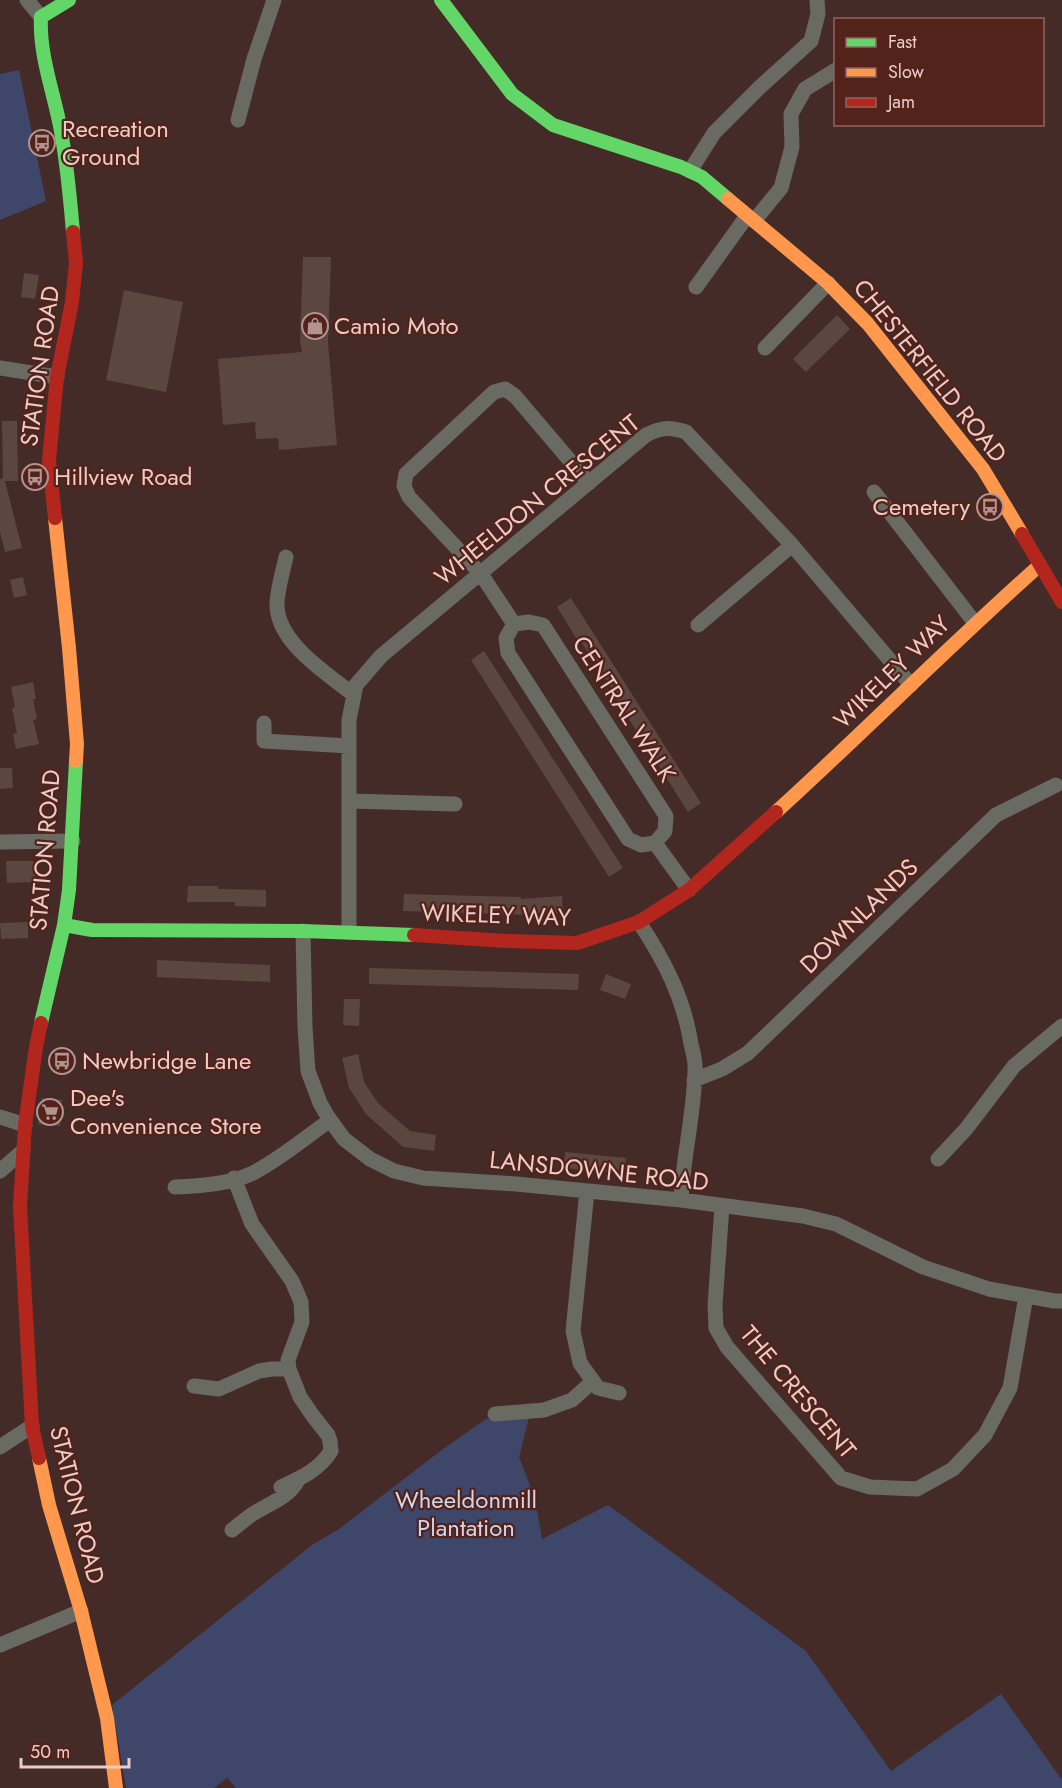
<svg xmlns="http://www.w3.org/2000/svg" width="1062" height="1788" font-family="Jost,sans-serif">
<rect width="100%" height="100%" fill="#452b28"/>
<path fill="#3e466a" d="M19 70 46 201 0 220V74Z
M529 1417 519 1457 535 1498 542 1539 608 1505 806 1651 891 1771 1001 1694 1062 1780V1788H236L227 1778 214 1788H126L112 1705 312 1545 339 1529 439 1452 486 1419Z"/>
<path fill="#5b4640" d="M303 257H331L328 343 337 445 279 450 278 438 256 439 255 422 223 425 218 359 302 352 300 342Z
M24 273 39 275 35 299 21 297Z
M124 290 183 302 166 392 106 380Z
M837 315 850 329 806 372 793 359Z
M2 421H17L18 481H5L22 548 5 552 0 532V479L3 478Z
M23 577 27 595 14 598 10 580Z
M571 598 701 803 688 812 612 692 613 691 580 640 578 641 557 607Z
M484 651 623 868 609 877 471 660Z
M33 682 36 699H33L37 719 33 720 39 744 16 749 13 734 17 733 12 708 15 707 11 687Z
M0 768H12L13 788 0 789Z
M6 861H34L35 882 7 883Z
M188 886H218V889L266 890V907L235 906V902H187Z
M404 894 521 897V899L562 896 563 913 532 915 403 911Z
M28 922V938L1 939 0 923Z
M157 960 270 965V982L157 977Z
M369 968 579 974 578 990 369 984Z
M606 974 631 984 625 999 600 990Z
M344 999H360L359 1026 343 1025Z
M358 1054 364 1082 378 1103 410 1131 436 1135 434 1151 403 1147 366 1114 349 1088 342 1058Z
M42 1098 62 1100 60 1126 38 1124Z
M565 1152 626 1158 625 1174 564 1168Z"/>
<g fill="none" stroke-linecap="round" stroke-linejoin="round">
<path stroke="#696a62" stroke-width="15" d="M27 0 41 17
M238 120 254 59 274 0
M690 171 714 133 760 87 811 41 818 14 817 0
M754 221 781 188 792 147 791 114 805 89 836 70
M696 287 747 216
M765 348 828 283
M0 368 57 377
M874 492 975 623
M286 557C283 571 276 595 277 607 279 644 328 674 354 695
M529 622 543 625 666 816 665 831 655 843 641 845 628 839 508 653 506 638 514 624Z
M514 624 481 574 409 497 404 486 406 474 494 392 505 389 515 396 589 483
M698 625 792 545
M264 723V741L349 746
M349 801 455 804
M0 842 73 841
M655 843 689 890
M639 922C664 960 684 998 691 1044 693 1053 696 1062 695 1071 694 1115 683 1157 681 1200
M303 931 305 1027 308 1071 320 1103 328 1117 344 1139 370 1159 394 1171 423 1178 516 1184 681 1200 803 1216 836 1224 923 1267 989 1289 1054 1301H1062
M349 932V720L356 685 381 656 646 435C662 427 669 427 686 432L792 545 911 685
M694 1080 722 1069 748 1053 996 815 1056 785
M0 1117 25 1125
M938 1159 966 1129 1014 1066 1062 1026
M0 1171 23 1151
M234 1178 252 1224 292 1281 301 1302 302 1322 288 1360 289 1369 300 1397 313 1416 328 1435 330 1441 331 1451C319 1470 301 1478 281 1487
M175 1187C201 1186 229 1184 253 1173 280 1159 305 1138 330 1120
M587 1191 573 1331 580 1363 598 1388 619 1393
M722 1206 715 1305 716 1328 727 1347 841 1478 870 1487 917 1489 953 1469 985 1435 1010 1388 1026 1296
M194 1386 219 1389 259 1371 272 1369H289
M495 1414 544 1410 572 1400 593 1381
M0 1447 32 1426
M232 1530C240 1524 247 1517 256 1512 272 1502 288 1498 298 1480
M0 1645 81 1611"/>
<path stroke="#63d668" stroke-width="14" d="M69 0 41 17C39 54 53 90 60 126 67 161 70 197 73 232
M441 0 512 94 553 125 681 167 702 177 728 199
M64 925 92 930 303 931 414 935
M41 1023 64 925 69 890 76 761"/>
<path stroke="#ff974d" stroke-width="14" d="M728 199 828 283 868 324 983 469 1022 534
M55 518 69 648 77 744 76 761
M776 812C865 731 950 645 1040 565
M39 1458 49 1505 81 1611 107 1718 116 1788"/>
<path stroke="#b3261e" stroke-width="14" d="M55 518 49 460 57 377 72 302 76 263 73 232
M1022 534 1062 602
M414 935 506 941 577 943 639 922 689 890 776 812
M39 1458 32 1426 20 1206 25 1125 36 1047 41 1023"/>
</g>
<defs>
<symbol id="bus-ring" viewBox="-11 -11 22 22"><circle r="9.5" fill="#52221b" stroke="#b1948f" stroke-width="1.5"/><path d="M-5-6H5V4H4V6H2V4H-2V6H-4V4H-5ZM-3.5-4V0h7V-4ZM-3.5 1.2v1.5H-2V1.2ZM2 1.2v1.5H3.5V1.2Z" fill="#b1948f"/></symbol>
<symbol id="shop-ring" viewBox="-11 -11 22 22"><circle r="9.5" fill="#52221b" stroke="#b1948f" stroke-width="1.5"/><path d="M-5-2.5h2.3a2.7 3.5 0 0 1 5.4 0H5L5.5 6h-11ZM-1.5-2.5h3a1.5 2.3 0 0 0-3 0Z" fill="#b1948f"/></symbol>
<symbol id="supermarket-ring" viewBox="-11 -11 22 22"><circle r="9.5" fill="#52221b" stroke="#b1948f" stroke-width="1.5"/><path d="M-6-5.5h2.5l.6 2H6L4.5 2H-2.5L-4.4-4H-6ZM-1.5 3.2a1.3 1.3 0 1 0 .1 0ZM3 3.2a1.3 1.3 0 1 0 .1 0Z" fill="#b1948f"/></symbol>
</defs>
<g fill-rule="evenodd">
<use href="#bus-ring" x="27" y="128" width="30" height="30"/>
<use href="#shop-ring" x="300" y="311" width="30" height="30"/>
<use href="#bus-ring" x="20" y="462" width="30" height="30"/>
<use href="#bus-ring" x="975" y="492" width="30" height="30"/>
<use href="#bus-ring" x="47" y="1046" width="30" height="30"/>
<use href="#supermarket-ring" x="35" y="1097" width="30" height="30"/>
</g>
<g text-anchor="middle" stroke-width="4.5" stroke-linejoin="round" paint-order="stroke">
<g font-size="24" fill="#ebccc6" stroke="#52221b" text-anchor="start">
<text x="62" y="137">Recreation<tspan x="62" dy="28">Ground</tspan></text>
<text x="334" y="334">Camio Moto</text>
<text x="54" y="485">Hillview Road</text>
<text x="970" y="515" text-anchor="end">Cemetery</text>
<text x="82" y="1069">Newbridge Lane</text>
<text x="70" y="1106">Dee's<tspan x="70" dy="28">Convenience Store</tspan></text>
</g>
<g font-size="24" fill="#ebccc6" stroke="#52221b">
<text transform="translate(40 366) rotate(-82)" y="8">STATION ROAD</text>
<text transform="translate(930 371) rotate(51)" y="8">CHESTERFIELD ROAD</text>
<text transform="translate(537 500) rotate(-39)" y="8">WHEELDON CRESCENT</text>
<text transform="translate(892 672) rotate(-44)" y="8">WIKELEY WAY</text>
<text transform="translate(624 709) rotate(57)" y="8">CENTRAL WALK</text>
<text transform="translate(45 850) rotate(-85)" y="8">STATION ROAD</text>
<text transform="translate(496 915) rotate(2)" y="8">WIKELEY WAY</text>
<text transform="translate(859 916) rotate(-44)" y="8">DOWNLANDS</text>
<text transform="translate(599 1171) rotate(6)" y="8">LANSDOWNE ROAD</text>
<text transform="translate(798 1392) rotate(50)" y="8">THE CRESCENT</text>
<text transform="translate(77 1505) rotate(76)" y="8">STATION ROAD</text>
</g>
<g font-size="24" fill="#cfd6eb" stroke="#52221b">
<text x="466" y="1508">Wheeldonmill<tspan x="466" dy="28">Plantation</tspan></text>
</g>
</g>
<rect x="834" y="18" width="210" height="108" fill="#52221b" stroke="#8f665f" stroke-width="1.5"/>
<rect x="846" y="38" width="30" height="9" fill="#63d668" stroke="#8f665f" stroke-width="1.5"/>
<text x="888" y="48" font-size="18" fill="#ebccc6">Fast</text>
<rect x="846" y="68" width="30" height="9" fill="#ff974d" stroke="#8f665f" stroke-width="1.5"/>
<text x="888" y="78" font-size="18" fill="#ebccc6">Slow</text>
<rect x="846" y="98" width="30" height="9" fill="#b3261e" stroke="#8f665f" stroke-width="1.5"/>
<text x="888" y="108" font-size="18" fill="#ebccc6">Jam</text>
<path d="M21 1758v9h108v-9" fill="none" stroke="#ebccc6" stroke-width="3"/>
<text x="30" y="1758" font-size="18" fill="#ebccc6" stroke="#52221b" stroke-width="4.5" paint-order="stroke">50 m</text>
</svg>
